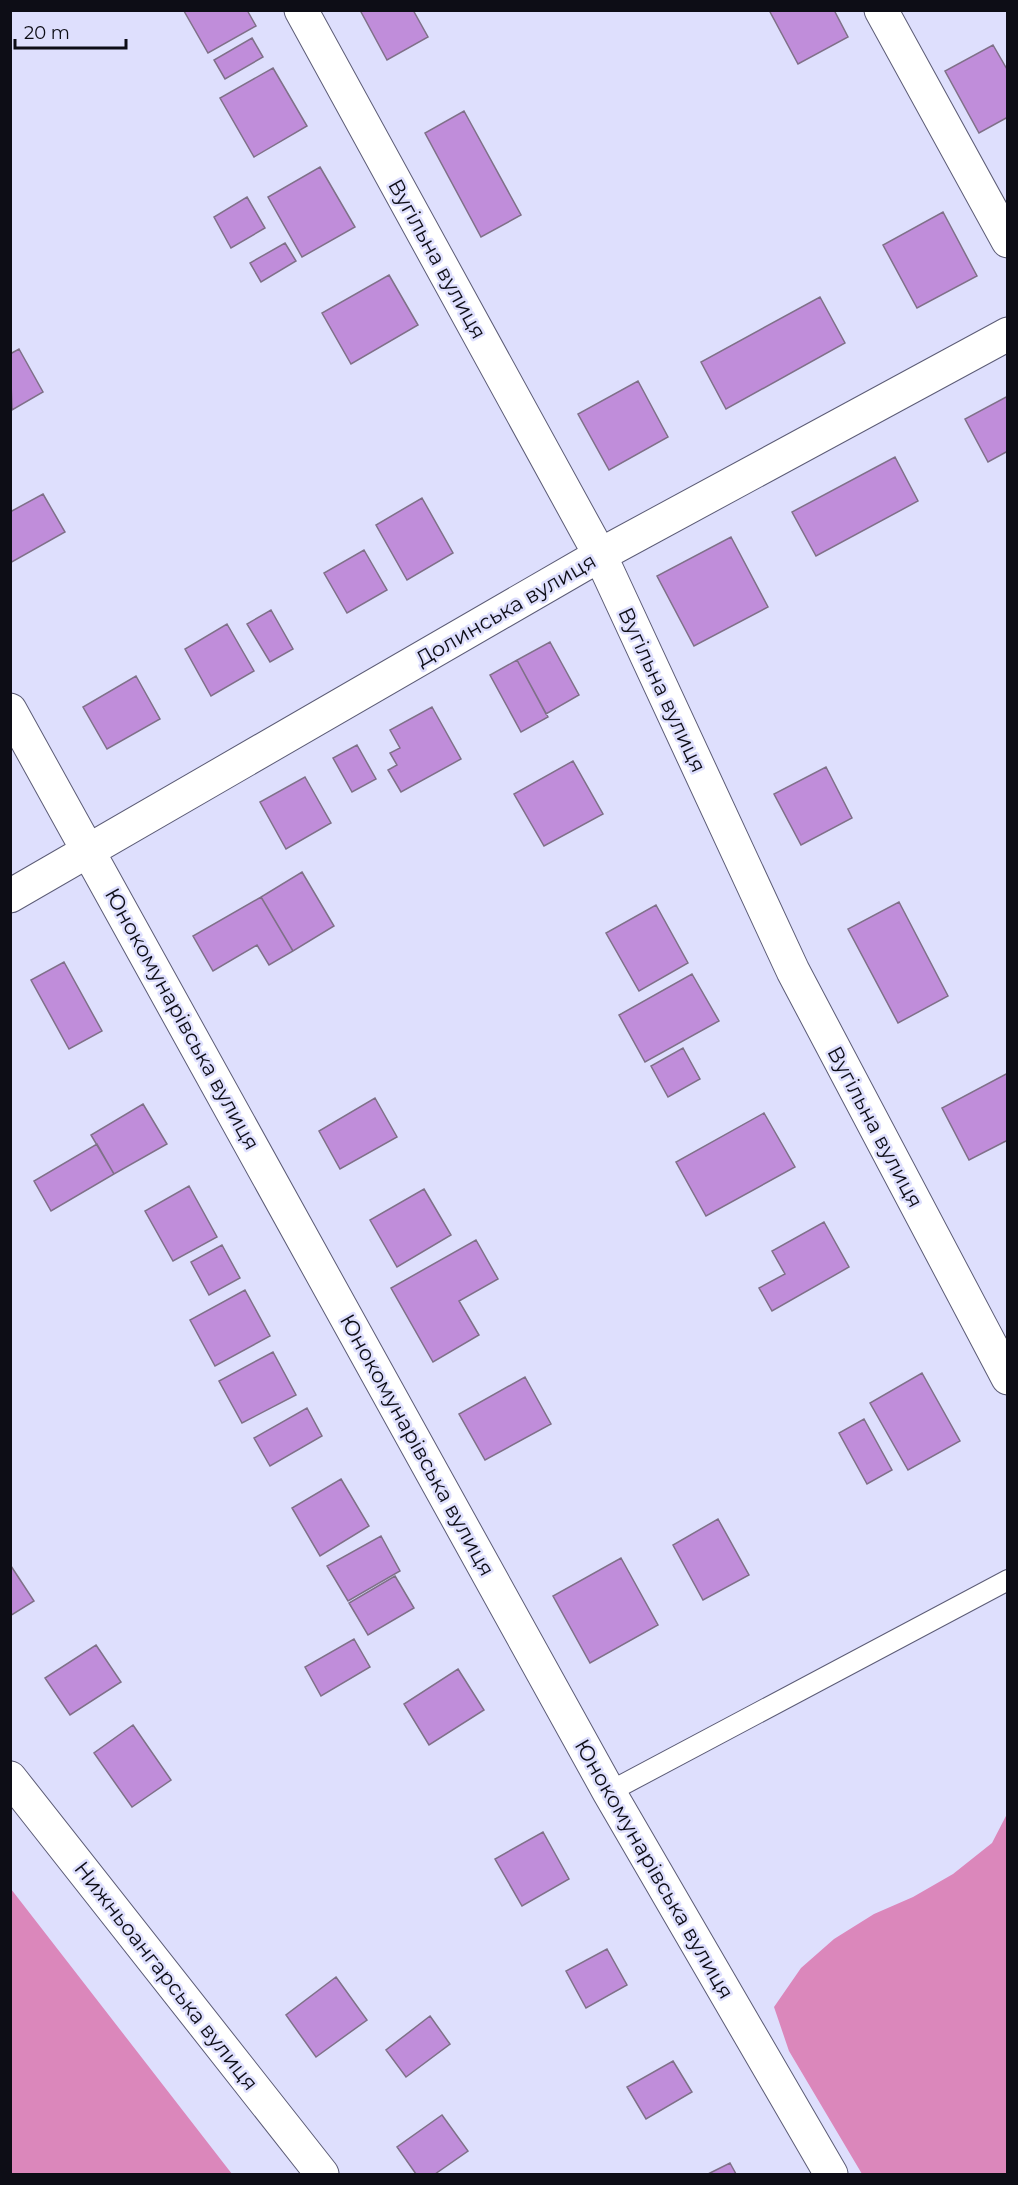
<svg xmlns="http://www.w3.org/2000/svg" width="1018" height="2185" font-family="Montserrat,sans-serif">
<rect width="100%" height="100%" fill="#dedffd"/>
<path fill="#db87bb" d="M1007 1814V2174H862L789 2051 774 2007 801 1968 834 1939 874 1914 913 1897 953 1874 992 1843Z
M11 1889 232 2174H11Z"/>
<path fill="#c08dda" stroke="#7f7088" stroke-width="1.5" d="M247 10 256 26 208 53 184 11Z
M360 10H413L428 37 387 60Z
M769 10H834L848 37 798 64Z
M252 38 263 57 225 79 214 60Z
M993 45 1008 71V117L979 133 945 71Z
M273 68 307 126 254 157 220 98Z
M464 111 521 215 481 237 425 133Z
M320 167 355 227 302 257 268 197Z
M247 197 265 228 231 248 214 217Z
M943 212 977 276 917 308 883 245Z
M285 243 296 261 261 282 250 263Z
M389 275 418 325 351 364 322 313Z
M820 297 845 343 726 409 701 362Z
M19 349 43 392 12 410 10 354Z
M638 381 668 437 609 470 578 414Z
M1008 396V451L988 462 965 419Z
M895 457 918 501 816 556 792 512Z
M43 494 65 532 10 563V512Z
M422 498 453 553 407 580 376 525Z
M731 537 768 607 694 646 657 576Z
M364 550 387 590 347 613 324 573Z
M271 610 293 649 270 662 247 624Z
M227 624 254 671 211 696 185 649Z
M550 642 579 695 546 714 517 660Z
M517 660 548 717 521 732 490 675Z
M136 676 160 719 107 749 83 707Z
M432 707 461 759 401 792 388 770 397 765 390 753 400 748 390 730Z
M357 745 376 779 352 792 333 758Z
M573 761 603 814 544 846 514 794Z
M826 767 852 818 801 845 774 794Z
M305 777 331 823 286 849 260 802Z
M302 872 334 926 293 951 261 897Z
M261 897 293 951 269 965 257 945 213 971 193 936Z
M899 902 948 996 898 1023 848 929Z
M656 905 688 963 639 991 606 933Z
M64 962 102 1031 69 1049 31 980Z
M692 974 719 1021 645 1062 619 1015Z
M683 1048 700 1079 668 1097 651 1066Z
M1008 1073V1140L969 1160 942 1108Z
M375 1098 397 1137 340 1169 319 1131Z
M143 1104 167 1144 114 1174 91 1135Z
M764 1113 795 1167 706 1216 676 1162Z
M97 1144 114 1174 51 1211 34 1181Z
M189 1186 217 1237 173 1261 145 1211Z
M424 1189 451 1235 397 1267 370 1220Z
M824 1222 849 1267 772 1311 759 1288 785 1274 772 1251Z
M476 1240 498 1279 459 1301 479 1335 433 1362 391 1288Z
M222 1245 240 1278 209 1295 191 1262Z
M245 1290 270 1336 215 1366 190 1320Z
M273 1352 296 1395 242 1423 219 1381Z
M922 1373 960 1441 908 1470 870 1403Z
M525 1377 551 1424 485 1460 459 1414Z
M307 1408 322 1436 270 1466 254 1438Z
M864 1419 892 1470 867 1484 839 1433Z
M341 1479 369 1526 320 1556 292 1508Z
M718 1519 749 1575 703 1600 673 1545Z
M381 1536 400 1571 348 1601 327 1566Z
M621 1558 658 1625 590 1663 553 1596Z
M11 1566 34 1601 10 1616V1567Z
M395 1576 414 1608 368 1635 349 1603Z
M354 1639 370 1667 321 1696 305 1667Z
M96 1645 121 1682 70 1715 45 1678Z
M458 1669 484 1710 429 1745 404 1704Z
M133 1725 171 1780 132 1807 94 1753Z
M543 1832 569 1879 522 1906 495 1859Z
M607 1949 627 1985 586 2008 566 1971Z
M336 1977 367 2020 316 2057 286 2015Z
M430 2016 450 2044 406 2077 386 2050Z
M673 2061 692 2092 646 2119 627 2087Z
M442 2115 468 2151 435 2174H416L397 2147Z
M730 2163 736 2174H708Z"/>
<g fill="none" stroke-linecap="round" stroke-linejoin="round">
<defs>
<path id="service" d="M609 1792 1008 1580"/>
<path id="minor" d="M301 10 600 555 793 971 1008 1378
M881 10 1008 241
M10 710 609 1792 831 2174
M10 896 600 555 1008 334"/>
<path id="tertiary" d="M10 1778 322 2174"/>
</defs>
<use href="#service" stroke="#5c5c76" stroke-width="22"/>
<use href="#minor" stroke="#5c5c76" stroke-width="35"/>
<use href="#tertiary" stroke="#5c5c76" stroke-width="35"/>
<use href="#service" stroke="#fff" stroke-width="20"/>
<use href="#minor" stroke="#fff" stroke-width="33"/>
<use href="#tertiary" stroke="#fff" stroke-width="33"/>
</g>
<g text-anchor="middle" stroke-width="5" stroke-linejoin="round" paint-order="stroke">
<g font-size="21" fill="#0d0d16" stroke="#dedffd">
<text transform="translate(437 259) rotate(61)" y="7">Вугільна вулиця</text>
<text transform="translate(506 610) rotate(-30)" y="7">Долинська вулиця</text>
<text transform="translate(662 690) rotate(65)" y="7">Вугільна вулиця</text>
<text transform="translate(182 1019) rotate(61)" y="7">Юнокомунарівська вулиця</text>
<text transform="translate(875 1127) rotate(62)" y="7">Вугільна вулиця</text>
<text transform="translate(417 1445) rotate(61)" y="7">Юнокомунарівська вулиця</text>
<text transform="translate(654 1869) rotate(60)" y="7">Юнокомунарівська вулиця</text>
<text transform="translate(166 1976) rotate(52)" y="7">Нижньоангарська вулиця</text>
</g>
</g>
<rect width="1018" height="2185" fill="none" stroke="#0d0d16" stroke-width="24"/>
<path d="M15 39v9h111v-9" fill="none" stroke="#0d0d16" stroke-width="3"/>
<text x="24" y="39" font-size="18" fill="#0d0d16" stroke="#dedffd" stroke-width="4.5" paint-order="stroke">20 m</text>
</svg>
